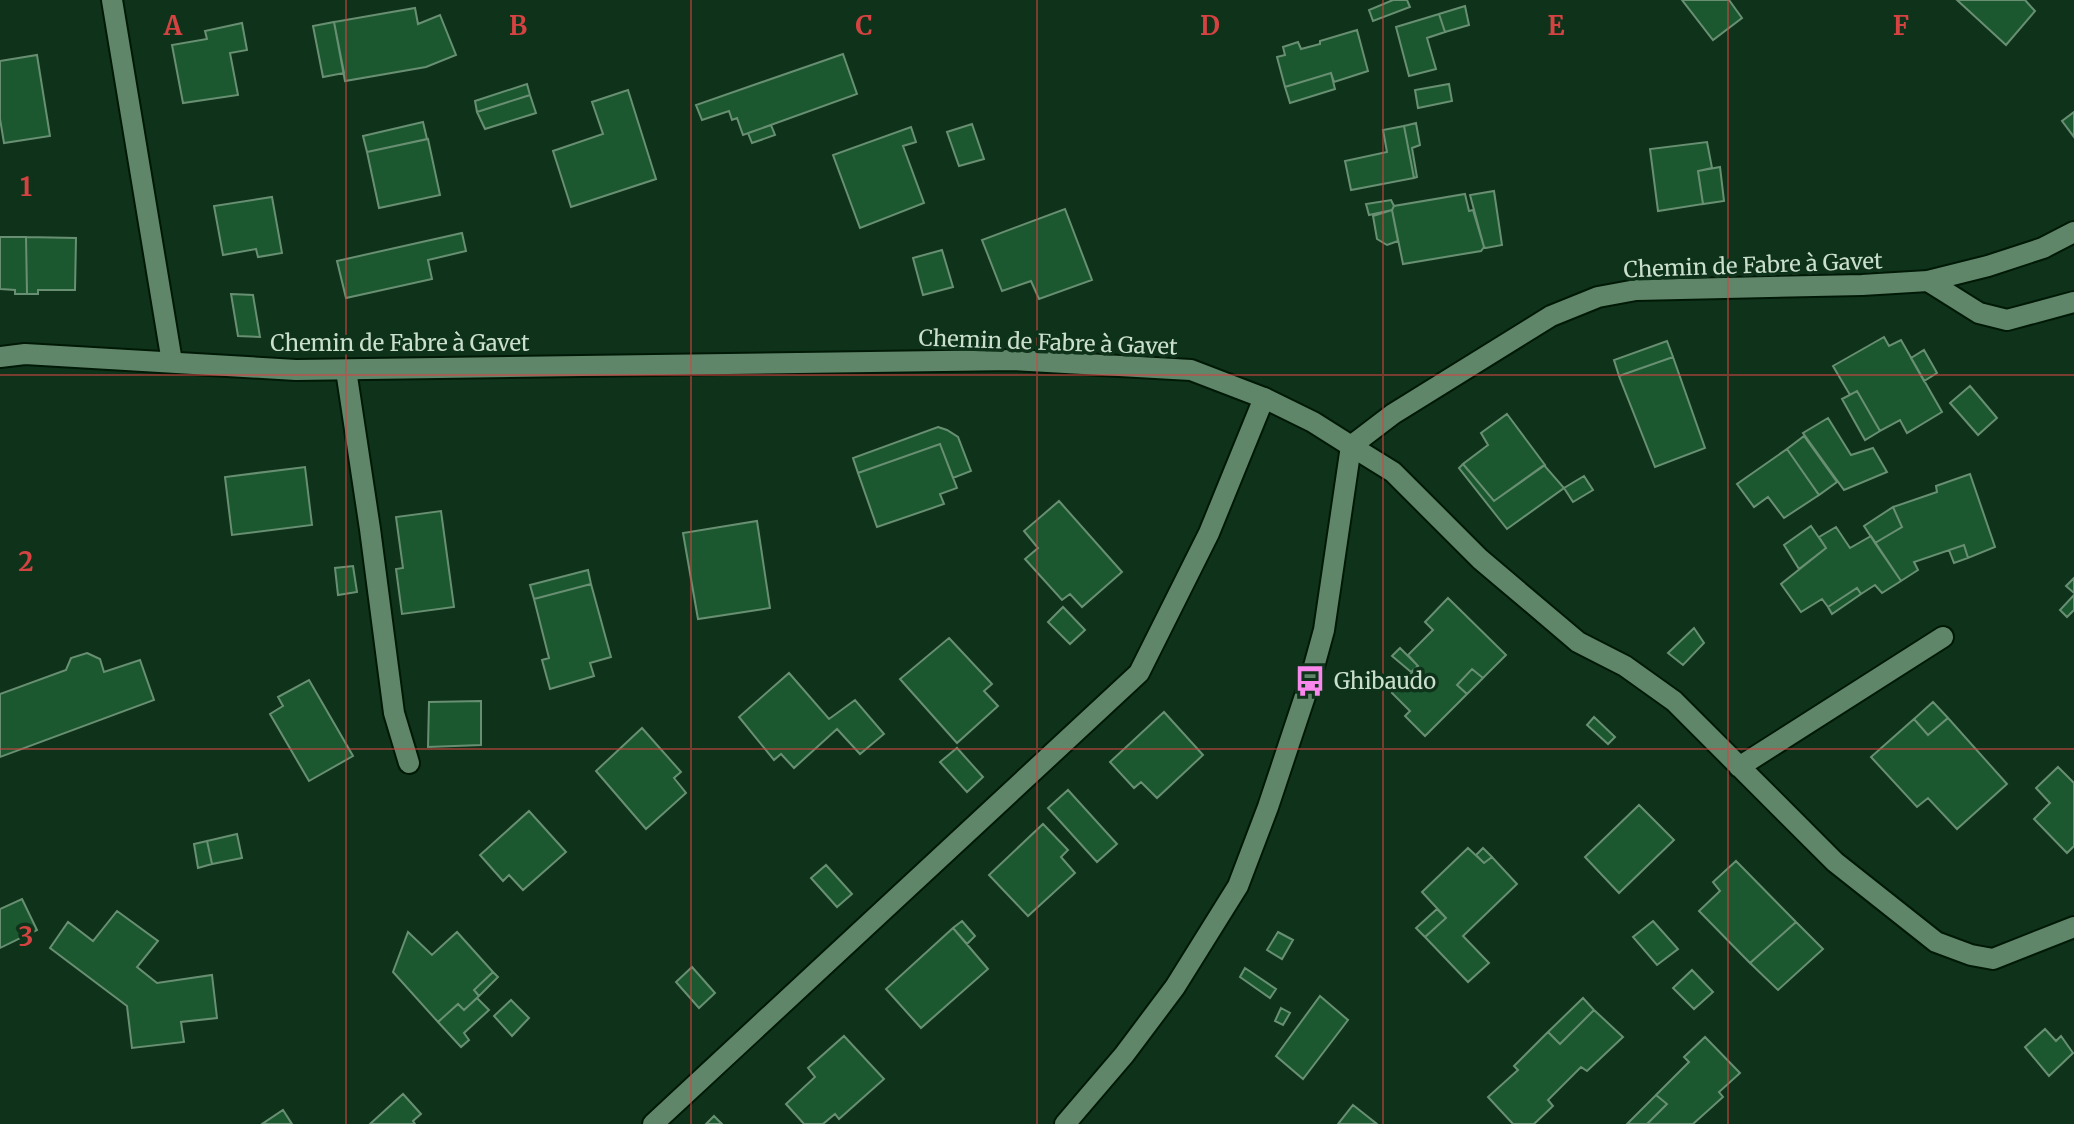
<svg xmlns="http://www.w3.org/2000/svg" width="2074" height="1124" font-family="Merriweather,serif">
<rect width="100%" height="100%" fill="#0e331a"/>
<path fill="#1b5830" stroke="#698f72" stroke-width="2" d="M1393 0H1407L1410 7 1373 21 1369 10Z
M1682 0H1729L1742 18 1713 40Z
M1957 0H2025L2035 11 2006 45Z
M1465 6 1469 25 1445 32 1439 14Z
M415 8 418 24 440 15 456 55 426 67 345 81 334 22Z
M1439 14 1445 32 1427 38 1436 69 1409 76 1396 27Z
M334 22 344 73 323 77 313 26Z
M242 23 247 50 230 53 238 95 183 103 172 45 207 39 205 31Z
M1357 30 1368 71 1334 82 1331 73 1285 87 1277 57 1285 55 1283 47 1298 42 1301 49 1320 44V41Z
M843 54 857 94 743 135 737 118 732 120 729 111 702 120 696 105Z
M37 55 50 136 4 143 0 119V61Z
M1331 73 1335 89 1290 103 1285 87Z
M527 84 530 95 477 112 475 101Z
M1449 84 1452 101 1418 108 1415 90Z
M628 90 656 179 571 207 553 151 603 134 592 102Z
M530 95 536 113 485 129 477 112Z
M2074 112V137L2062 121Z
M423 122 427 139 367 152 363 136Z
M1416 123 1420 145 1412 148 1417 177 1414 178 1404 126Z
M972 124 984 159 959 166 947 132Z
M771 125 775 135 752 143 748 133Z
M1404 126 1414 178 1351 190 1345 161 1387 152 1383 130Z
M911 127 916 142 903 146 924 203 860 228 833 155Z
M428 139 440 195 379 208 367 152Z
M1707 142 1712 168 1698 171 1703 204 1658 211 1650 149Z
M1720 167 1724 201 1703 204 1698 171Z
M1494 191 1502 245 1486 248 1484 247 1470 195Z
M1465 194 1469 211 1473 210 1484 247 1481 251 1403 264 1392 210 1394 206Z
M272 197 282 253 258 257 256 249 223 255 214 206Z
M1391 200 1394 206 1392 210 1369 215 1366 204Z
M1065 209 1092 280 1039 299 1031 281 1002 291 982 240Z
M1392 210 1398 241 1387 245 1377 239 1373 216Z
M462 233 466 251 428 260 432 279 346 298 337 261Z
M0 237H26L27 294H15V290L0 289Z
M26 237 76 238 75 290H38V294H27Z
M942 250 953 287 923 295 913 258Z
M231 294 253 295 260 337 238 336Z
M1884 337 1889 346 1901 340 1942 412 1907 433 1900 420 1880 431 1857 391 1850 395 1833 366Z
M1667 341 1673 357 1619 376 1614 360Z
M1924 350 1937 373 1924 381 1911 358Z
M1673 357 1705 448 1655 467 1619 376Z
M1970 386 1997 418 1978 435 1950 403Z
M1857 391 1880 431 1865 440 1842 399Z
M1507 414 1545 465 1494 501 1463 464 1488 445 1481 433Z
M1828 418 1851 455 1873 448 1887 472 1844 490 1803 433Z
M938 427 947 430 958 437 971 471 953 478 940 444 858 473 853 458Z
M1804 436 1837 482 1819 495 1787 449Z
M940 444 957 488 940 494 944 504 877 527 858 473Z
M1787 449 1819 495 1784 518 1768 497 1754 507 1737 484Z
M1463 464 1494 501 1544 465 1564 488 1507 529 1459 468Z
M305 467 312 525 232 535 225 477Z
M1970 474 1995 547 1968 558 1964 545 1914 562 1918 570 1901 581 1875 543 1902 527 1893 507 1937 492 1936 486Z
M1584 476 1593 490 1573 502 1564 488Z
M1059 501 1122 572 1082 607 1070 594 1062 600 1025 559 1038 548 1024 531Z
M1893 507 1902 527 1875 543 1864 526Z
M441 511 454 607 402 614 396 569 403 568 396 517Z
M757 521 770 608 698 619 683 533Z
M1811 526 1826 548 1799 569 1784 545Z
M1836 527 1850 548 1871 536 1901 581 1882 593 1875 585 1861 594 1857 588 1828 607 1822 599 1801 612 1781 584 1826 548 1819 537Z
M1964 545 1968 558 1954 563 1949 550Z
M353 566 357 592 338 595 335 568Z
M588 570 591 584 534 599 530 585Z
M2074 578V593L2066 586Z
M591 584 611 657 590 663 594 676 550 689 542 660 549 658 534 599Z
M1857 588 1861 594 1832 614 1828 607Z
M2074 595V610L2067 617 2060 610Z
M1448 598 1506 655 1483 678 1472 669 1457 685 1467 694 1425 736 1405 716 1410 711 1392 693 1418 666 1408 655 1433 630 1425 622Z
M1063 607 1085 630 1070 644 1048 622Z
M1694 628 1704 643 1683 665 1668 653Z
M949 638 992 684 984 691 998 706 957 743 900 679Z
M1400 648 1418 666 1411 672 1392 656Z
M87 653 100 659 104 672 140 660 154 700 0 757V694L66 670 71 658Z
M1472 669 1483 678 1467 694 1457 685Z
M789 673 829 719 855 700 884 734 860 754 837 729 794 768 781 754 774 760 739 717Z
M309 680 353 756 309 781 270 714 283 706 278 697Z
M481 701V745L428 747 429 702Z
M1933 702 1948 718 1928 735 1914 719Z
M1164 712 1203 755 1157 798 1141 782 1134 788 1110 762Z
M1594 717 1615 737 1608 744 1587 725Z
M1948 718 2007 784 1957 829 1928 798 1917 807 1871 757 1914 719 1928 735Z
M642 728 681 772 674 778 686 793 646 829 596 771Z
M957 748 983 777 967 792 940 762Z
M2058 767 2074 783V846L2067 853 2034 819 2050 803 2036 788Z
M1068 790 1117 844 1097 862 1048 808Z
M1639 805 1674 840 1619 893 1585 857Z
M529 811 566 852 523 890 509 875 503 881 480 855Z
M1043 824 1068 850 1061 857 1075 873 1028 916 989 875Z
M237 834 242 858 212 864 207 841Z
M207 841 212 864 198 868 194 844Z
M1468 848 1484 863 1492 857 1517 884 1463 936 1489 963 1468 982 1425 937 1446 918 1422 892Z
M1483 848 1492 857 1484 863 1476 855Z
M1736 861 1796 922 1750 963 1699 911 1720 891 1713 882Z
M826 865 852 894 837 907 811 878Z
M22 899 37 930 0 948V909Z
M1437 909 1446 918 1425 937 1416 928Z
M117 911 158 941 137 967 157 983 212 975 217 1018 181 1022 184 1042 132 1048 127 1006 50 948 68 922 93 941Z
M962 921 975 936 967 944 953 928Z
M1653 921 1678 949 1657 965 1633 937Z
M1796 922 1823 949 1778 990 1750 963Z
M953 928 988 969 921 1028 886 989Z
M408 932 432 955 457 932 493 972 474 990 479 996 464 1010 458 1004 438 1022 393 972Z
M1278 932 1293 940 1282 959 1267 950Z
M692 967 715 993 699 1008 676 982Z
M1245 968 1276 989 1270 998 1240 977Z
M1692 970 1713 992 1694 1009 1673 988Z
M493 972 498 977 479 996 474 990Z
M1320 996 1348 1020 1303 1079 1276 1056Z
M477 998 489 1010 464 1033 469 1040 461 1047 438 1022 458 1004 464 1010Z
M1583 998 1594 1010 1560 1044 1548 1032Z
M511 1000 529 1018 512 1036 494 1016Z
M1281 1008 1290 1013 1283 1025 1275 1021Z
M1594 1010 1623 1037 1587 1071 1581 1067 1548 1100 1553 1106 1534 1124H1513L1488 1097 1518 1070 1514 1066 1548 1032 1560 1044Z
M2045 1029 2056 1041 2061 1036 2073 1053 2049 1076 2025 1047Z
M844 1036 884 1079 839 1119 835 1114 823 1124H804L786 1104 815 1077 808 1068Z
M1705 1037 1740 1073 1719 1092 1723 1097 1693 1124H1647L1667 1104 1656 1095 1689 1062 1684 1057Z
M403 1094 421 1114 413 1121 415 1124H370Z
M1656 1095 1667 1104 1647 1124H1627Z
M1353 1105 1377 1124H1338Z
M283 1110 292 1124H262Z
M714 1116 722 1124H706Z"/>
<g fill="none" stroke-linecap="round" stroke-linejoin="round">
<defs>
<path id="lane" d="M112 0 172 362
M1928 281 1979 313 2007 320 2074 302
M346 370 370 529 394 713 409 763
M1351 446 1393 472 1480 559 1578 642 1625 666 1674 701 1835 862 1936 942 1971 955 1993 959 2074 927
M1739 767 1943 637"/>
<path id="street" d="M653 1124 1139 673 1209 533 1264 398
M1065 1124 1124 1055 1175 987 1238 886 1268 807 1310 681 1324 630 1351 446"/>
<path id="secondary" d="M0 357 25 354 296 370 1014 360 1191 370 1264 398 1313 422 1351 446 1393 414 1551 316 1598 297 1636 290 1862 285 1928 281 1988 266 2043 248 2074 232"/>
</defs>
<use href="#lane" stroke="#001907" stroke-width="24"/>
<use href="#street" stroke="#001907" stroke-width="24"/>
<use href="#secondary" stroke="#001907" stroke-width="24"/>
<use href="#lane" stroke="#608669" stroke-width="20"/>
<use href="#street" stroke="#608669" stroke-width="20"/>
<use href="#secondary" stroke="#608669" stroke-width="20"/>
</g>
<path fill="none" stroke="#d44341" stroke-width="2" stroke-opacity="0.55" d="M346 0V1124M691 0V1124M1037 0V1124M1383 0V1124M1728 0V1124M0 375H2074M0 749H2074"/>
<defs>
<symbol id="bus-bare" viewBox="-9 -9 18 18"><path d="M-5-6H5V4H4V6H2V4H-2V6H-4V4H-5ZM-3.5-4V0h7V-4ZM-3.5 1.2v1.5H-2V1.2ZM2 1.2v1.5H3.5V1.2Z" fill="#f888eb" stroke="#0e331a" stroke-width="2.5" paint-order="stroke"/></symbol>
</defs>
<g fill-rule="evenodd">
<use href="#bus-bare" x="1288" y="659" width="44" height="44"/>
</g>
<g text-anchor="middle" stroke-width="7" stroke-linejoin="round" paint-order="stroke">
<g font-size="22" fill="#cbdfcf" stroke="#0e331a">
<text transform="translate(1753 265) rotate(-2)" y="8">Chemin de Fabre à Gavet</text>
<text transform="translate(1048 342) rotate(2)" y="8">Chemin de Fabre à Gavet</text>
<text x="400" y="351">Chemin de Fabre à Gavet</text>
</g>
<g font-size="22" fill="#cbdfcf" stroke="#0e331a" text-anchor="start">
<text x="1334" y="689">Ghibaudo</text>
</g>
</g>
<g font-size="26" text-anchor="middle" font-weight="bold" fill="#d44341" stroke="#0e331a" stroke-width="7" stroke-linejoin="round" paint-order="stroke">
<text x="173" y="35">A</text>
<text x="518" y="35">B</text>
<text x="864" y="35">C</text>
<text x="1210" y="35">D</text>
<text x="1556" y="35">E</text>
<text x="1901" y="35">F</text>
<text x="26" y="196">1</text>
<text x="26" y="571">2</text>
<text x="26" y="946">3</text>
</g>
</svg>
